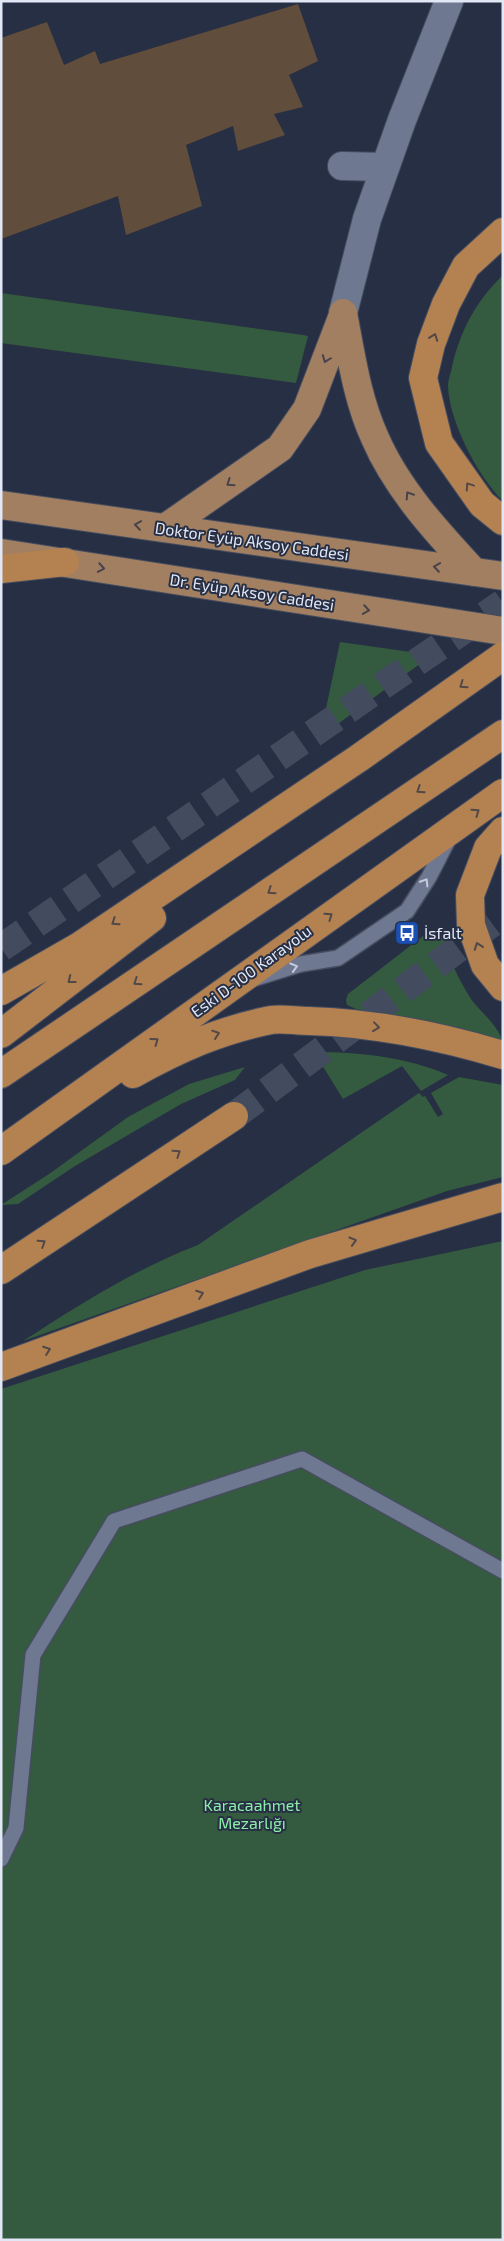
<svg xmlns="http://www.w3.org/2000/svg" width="504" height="2241" font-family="'Exo 2',sans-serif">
<rect width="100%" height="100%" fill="#272f44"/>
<path fill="#345b3f" d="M503 275V501C478 477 449 421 448 386 448 380 451 373 452 367 460 331 476 301 503 275Z
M1 293 303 335 308 336 296 383 1 343Z
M340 642 432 655 320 737Z
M438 932 443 934C447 956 459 980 471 999 481 1013 503 1029 503 1047L408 1018 356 1009 347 1005 346 1000 348 994 423 936Z
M314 1052C359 1052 407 1057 448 1075L421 1091 402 1066 343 1099Z
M245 1067 235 1080 181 1104 75 1166 18 1204 1 1205 49 1174 128 1117 189 1084Z
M459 1077 503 1085V1177L447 1191 23 1341C79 1305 135 1269 198 1245L419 1093 423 1097 425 1096 438 1117 443 1114 431 1093Z
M503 1241V2240H1V1389L365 1270Z"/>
<path fill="#614d3b" d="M298 4 318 61 289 75 303 107 274 114 285 135 238 151 233 126 186 145 202 206 126 235 118 196 1 239V38L47 22 64 65 95 51 100 64Z"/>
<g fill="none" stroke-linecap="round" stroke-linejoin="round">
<path stroke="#434b5f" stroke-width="28" stroke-dasharray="28 14" stroke-linecap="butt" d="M1 948 503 603
M234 1116 503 915"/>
<defs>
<path id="service" d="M256 978 301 964 338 958 407 911 429 877 449 838
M1 1859 16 1828 33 1655 114 1521 302 1459 503 1571"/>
<path id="minor" d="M342 166 385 167"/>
<path id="secondary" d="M343 313 367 219 402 120 449 1"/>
<path id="primary" d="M343 313C351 355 357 399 375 438 397 489 437 532 474 572
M1 505 503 576
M165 528 280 448 307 409 343 315
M1 553 503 631"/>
<path id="trunk" d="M503 232 466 266 446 304 431 344 423 378 439 443 482 504 503 521
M1 569 65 562
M503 831 488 848 470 895 471 925 485 965 503 987
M1 991 78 947 359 758 503 656
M1 1034 152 918
M1 1074 503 734
M133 1074C178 1049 220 1030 271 1020 282 1018 296 1021 309 1021 375 1023 440 1036 503 1055
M1 1151 503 793
M1 1270 234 1116
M1 1367 310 1254 503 1197"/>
</defs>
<use href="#service" stroke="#464d5f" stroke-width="18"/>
<use href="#minor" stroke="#464d5f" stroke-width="30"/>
<use href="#secondary" stroke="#464d5f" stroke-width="30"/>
<use href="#primary" stroke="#464d5f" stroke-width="30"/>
<use href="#trunk" stroke="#464d5f" stroke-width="30"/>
<use href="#service" stroke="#6e7890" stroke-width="15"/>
<use href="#minor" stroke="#6e7890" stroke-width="28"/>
<use href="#secondary" stroke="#6e7890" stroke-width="28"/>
<use href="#primary" stroke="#a27f61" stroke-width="28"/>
<use href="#trunk" stroke="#b48151" stroke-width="28"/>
</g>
<defs><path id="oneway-chevron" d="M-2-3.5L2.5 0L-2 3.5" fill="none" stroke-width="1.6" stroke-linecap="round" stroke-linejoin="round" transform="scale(1.25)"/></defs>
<g stroke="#514848">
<use href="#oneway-chevron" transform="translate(434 337) rotate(-70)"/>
<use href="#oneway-chevron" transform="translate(469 486) rotate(-124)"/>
<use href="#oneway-chevron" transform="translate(463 685) rotate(145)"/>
<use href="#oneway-chevron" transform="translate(420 790) rotate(146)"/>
<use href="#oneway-chevron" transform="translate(476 812) rotate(-35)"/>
<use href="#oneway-chevron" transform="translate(271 891) rotate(146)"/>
<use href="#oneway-chevron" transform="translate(329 916) rotate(-35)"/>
<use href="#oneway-chevron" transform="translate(115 922) rotate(146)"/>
<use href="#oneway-chevron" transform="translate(478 946) rotate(-110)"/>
<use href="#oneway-chevron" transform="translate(71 980) rotate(142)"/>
<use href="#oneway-chevron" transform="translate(137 982) rotate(146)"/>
<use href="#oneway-chevron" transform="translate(376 1027) rotate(7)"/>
<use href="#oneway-chevron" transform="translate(216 1034) rotate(-19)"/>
<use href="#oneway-chevron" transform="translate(155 1041) rotate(-36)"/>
<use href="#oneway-chevron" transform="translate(177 1153) rotate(-34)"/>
<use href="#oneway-chevron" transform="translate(353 1241) rotate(-17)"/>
<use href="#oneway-chevron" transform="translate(42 1243) rotate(-33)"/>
<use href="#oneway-chevron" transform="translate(200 1294) rotate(-20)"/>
<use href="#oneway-chevron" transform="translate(47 1350) rotate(-20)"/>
</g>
<g stroke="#46434b">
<use href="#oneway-chevron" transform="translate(326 359) rotate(111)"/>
<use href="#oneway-chevron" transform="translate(230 483) rotate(145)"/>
<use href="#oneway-chevron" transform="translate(409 495) rotate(-123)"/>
<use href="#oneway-chevron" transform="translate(138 525) rotate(-172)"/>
<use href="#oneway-chevron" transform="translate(437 567) rotate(-172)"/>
<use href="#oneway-chevron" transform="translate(101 568) rotate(10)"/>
<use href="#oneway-chevron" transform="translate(366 610) rotate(9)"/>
</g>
<g stroke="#c4cbdc">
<use href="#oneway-chevron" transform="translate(425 882) rotate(-58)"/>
<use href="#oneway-chevron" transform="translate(294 967) rotate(-17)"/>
</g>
<defs>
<symbol id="bus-square" viewBox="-11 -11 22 22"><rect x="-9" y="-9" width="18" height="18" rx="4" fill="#1a4fb4" stroke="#272f44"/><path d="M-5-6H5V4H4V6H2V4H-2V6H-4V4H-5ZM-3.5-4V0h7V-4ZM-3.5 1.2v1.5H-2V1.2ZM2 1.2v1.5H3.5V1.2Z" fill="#fff"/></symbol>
</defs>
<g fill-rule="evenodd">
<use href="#bus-square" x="393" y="919" width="28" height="28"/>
</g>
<g text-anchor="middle" stroke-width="4" stroke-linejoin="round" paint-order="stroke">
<g font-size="16" fill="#e1e7f5" stroke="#272f44">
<text transform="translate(252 541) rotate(8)" y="6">Doktor Eyüp Aksoy Caddesi</text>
<text transform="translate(252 592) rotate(9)" y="6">Dr. Eyüp Aksoy Caddesi</text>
<text transform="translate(251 971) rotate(-36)" y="6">Eski D-100 Karayolu</text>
</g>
<g font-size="16" fill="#e1e7f5" stroke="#272f44" text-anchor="start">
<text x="424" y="939">İsfalt</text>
</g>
<g font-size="16" fill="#8ceda8" stroke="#272f44">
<text x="252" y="1811">Karacaahmet<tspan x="252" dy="18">Mezarlığı</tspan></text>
</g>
</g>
<rect width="504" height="2241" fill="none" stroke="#e1e7f5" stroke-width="5"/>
</svg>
